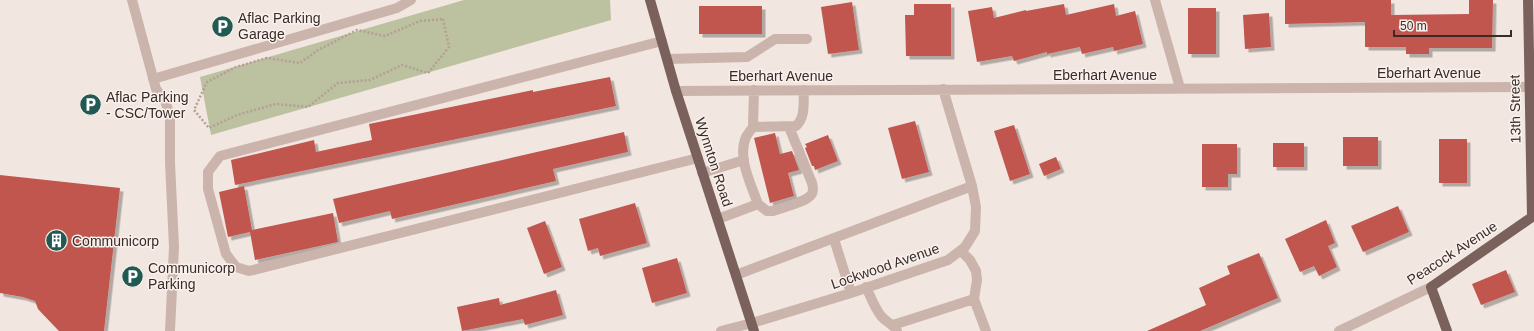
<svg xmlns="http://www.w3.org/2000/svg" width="1534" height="331" font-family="Helvetica,sans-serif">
<defs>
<filter id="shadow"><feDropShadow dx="3.5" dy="3.5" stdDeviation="0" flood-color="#0004"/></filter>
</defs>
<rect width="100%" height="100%" fill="#f2e6e0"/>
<path fill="#bcc1a0" d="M464 0H610L611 20 211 135 200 77Z"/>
<path fill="#c1564f" filter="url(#shadow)" d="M1285 0H1391V15L1469 14V0H1493L1492 48H1429V54H1406V47H1365V22L1285 24Z
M852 2 859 50 828 54 821 7Z
M914 4H951V56H906L905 15H914Z
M1064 4 1066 15 1114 4 1116 16 1135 11 1143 44 1114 51 1113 47 1082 54 1080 47 1047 54V52L1014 61 1012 56 977 62 968 11 992 7 994 18 1026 10V11Z
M699 6H762V34H699Z
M1188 8H1216V54H1188Z
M1269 13 1271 47 1245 49 1243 15Z
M610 77 616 106 235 185 231 160 314 140 316 152 372 140 369 124 533 90V92Z
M915 121 929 172 902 179 888 128Z
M1014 125 1030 174 1010 181 994 131Z
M624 132 628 152 553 169 556 181 392 219 390 211 339 223 333 199Z
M775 133 780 154 792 151 799 170 788 173 794 196 770 203 754 138Z
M828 135 838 161 815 170 814 166H812L805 148 807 147 805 144Z
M1343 137H1378V166H1343Z
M1439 139H1467V183H1439Z
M1273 143H1304V167H1273Z
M1202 144H1237V174H1228V187H1202Z
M1056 157 1061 169 1044 176 1039 164Z
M0 175 120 188 104 331H59L38 309 35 301 23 297 0 293Z
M244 186 252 230 333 213 338 242 255 260 250 232 228 237 219 192Z
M635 203 647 243 600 256 598 248 588 251 579 219Z
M1398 206 1409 232 1363 252 1351 226Z
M1326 220 1335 243 1328 246 1337 267 1319 276 1314 266 1300 272 1285 239Z
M545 221 562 267 544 274 527 228Z
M1259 253 1278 298 1200 331H1147L1206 305 1199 288 1230 274 1227 266Z
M677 258 687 293 652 303 642 268Z
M1506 270 1515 292 1481 305 1472 284Z
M556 290 563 315 525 325 523 319 462 331 457 307 499 298 500 305Z"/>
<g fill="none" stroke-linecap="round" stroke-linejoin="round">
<path stroke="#b69e96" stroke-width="2.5" stroke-dasharray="2 2" stroke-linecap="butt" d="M443 19 449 47 428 73 402 65 370 80 338 83 308 107 276 104 237 115 209 128 194 110 207 82 236 67 267 58 300 63 318 50 357 30 385 36 420 21Z"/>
<path stroke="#cab4ac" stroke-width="10" d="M132 0 156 89 165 101 170 115V163L174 247 170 331
M1155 0 1180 88
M662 41 220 156 208 172V189L226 254 236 267 249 271 698 158
M667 59 747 57 775 39H807
M153 79 397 8 411 0
M676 91 1534 87
M753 127 754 90
M702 173 744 160
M758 204C751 184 737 158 746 137 748 133 751 130 753 127L796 126C806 117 803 103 804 90
M718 219 758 204 767 211H773C781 208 806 202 811 195 814 192 813 187 812 183L789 127
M834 239 851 293
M961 251 970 260 976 271 977 280 974 299 986 331
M736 275 972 186
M866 287C871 297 874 307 881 316 886 322 893 324 897 331
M893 325 974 299
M721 331 752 323 851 293 948 260 965 247 975 231 976 207 972 186 943 89
M1339 331 1431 287"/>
<path stroke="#7a615c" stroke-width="10" d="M650 0 676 91 754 331
M1447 331 1431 287 1532 217 1528 0"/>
</g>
<defs>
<symbol id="parking-disc" viewBox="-11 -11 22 22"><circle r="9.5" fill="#215953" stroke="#faf1ec"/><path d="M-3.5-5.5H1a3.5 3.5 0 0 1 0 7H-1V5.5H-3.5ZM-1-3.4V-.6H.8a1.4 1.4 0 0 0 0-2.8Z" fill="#fff"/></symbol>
<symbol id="building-disc" viewBox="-11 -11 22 22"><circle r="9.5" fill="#215953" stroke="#faf1ec"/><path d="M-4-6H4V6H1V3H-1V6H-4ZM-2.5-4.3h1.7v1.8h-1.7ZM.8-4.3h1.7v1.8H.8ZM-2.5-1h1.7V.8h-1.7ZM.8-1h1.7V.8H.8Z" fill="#fff"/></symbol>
</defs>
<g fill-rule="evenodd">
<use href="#parking-disc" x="210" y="14" width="25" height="25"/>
<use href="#parking-disc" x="78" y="92" width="25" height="25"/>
<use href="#building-disc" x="44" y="228" width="25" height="25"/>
<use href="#parking-disc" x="120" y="264" width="25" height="25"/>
</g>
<g text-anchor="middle" stroke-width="3" stroke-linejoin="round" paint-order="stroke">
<g font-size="14" fill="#382c2a" stroke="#faf1ec" text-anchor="start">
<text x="238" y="23">Aflac Parking<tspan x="238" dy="16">Garage</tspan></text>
<text x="106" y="102">Aflac Parking<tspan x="106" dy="16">- CSC/Tower</tspan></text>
<text x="72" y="246">Communicorp</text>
<text x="148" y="273">Communicorp<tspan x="148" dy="16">Parking</tspan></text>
</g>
<g font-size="14" fill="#382c2a" stroke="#faf1ec">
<text x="1429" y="78">Eberhart Avenue</text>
<text x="1105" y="80">Eberhart Avenue</text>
<text x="781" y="81">Eberhart Avenue</text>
<text transform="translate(1515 109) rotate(-91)" y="5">13th Street</text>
<text transform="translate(714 162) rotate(72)" y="5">Wynnton Road</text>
<text transform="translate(1452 253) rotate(-33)" y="5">Peacock Avenue</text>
<text transform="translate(885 266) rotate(-19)" y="5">Lockwood Avenue</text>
</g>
</g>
<path d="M1394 30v6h117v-6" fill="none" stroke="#382c2a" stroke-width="2"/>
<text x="1400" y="30" font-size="12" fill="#382c2a" stroke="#faf1ec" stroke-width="3" paint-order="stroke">50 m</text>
</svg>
